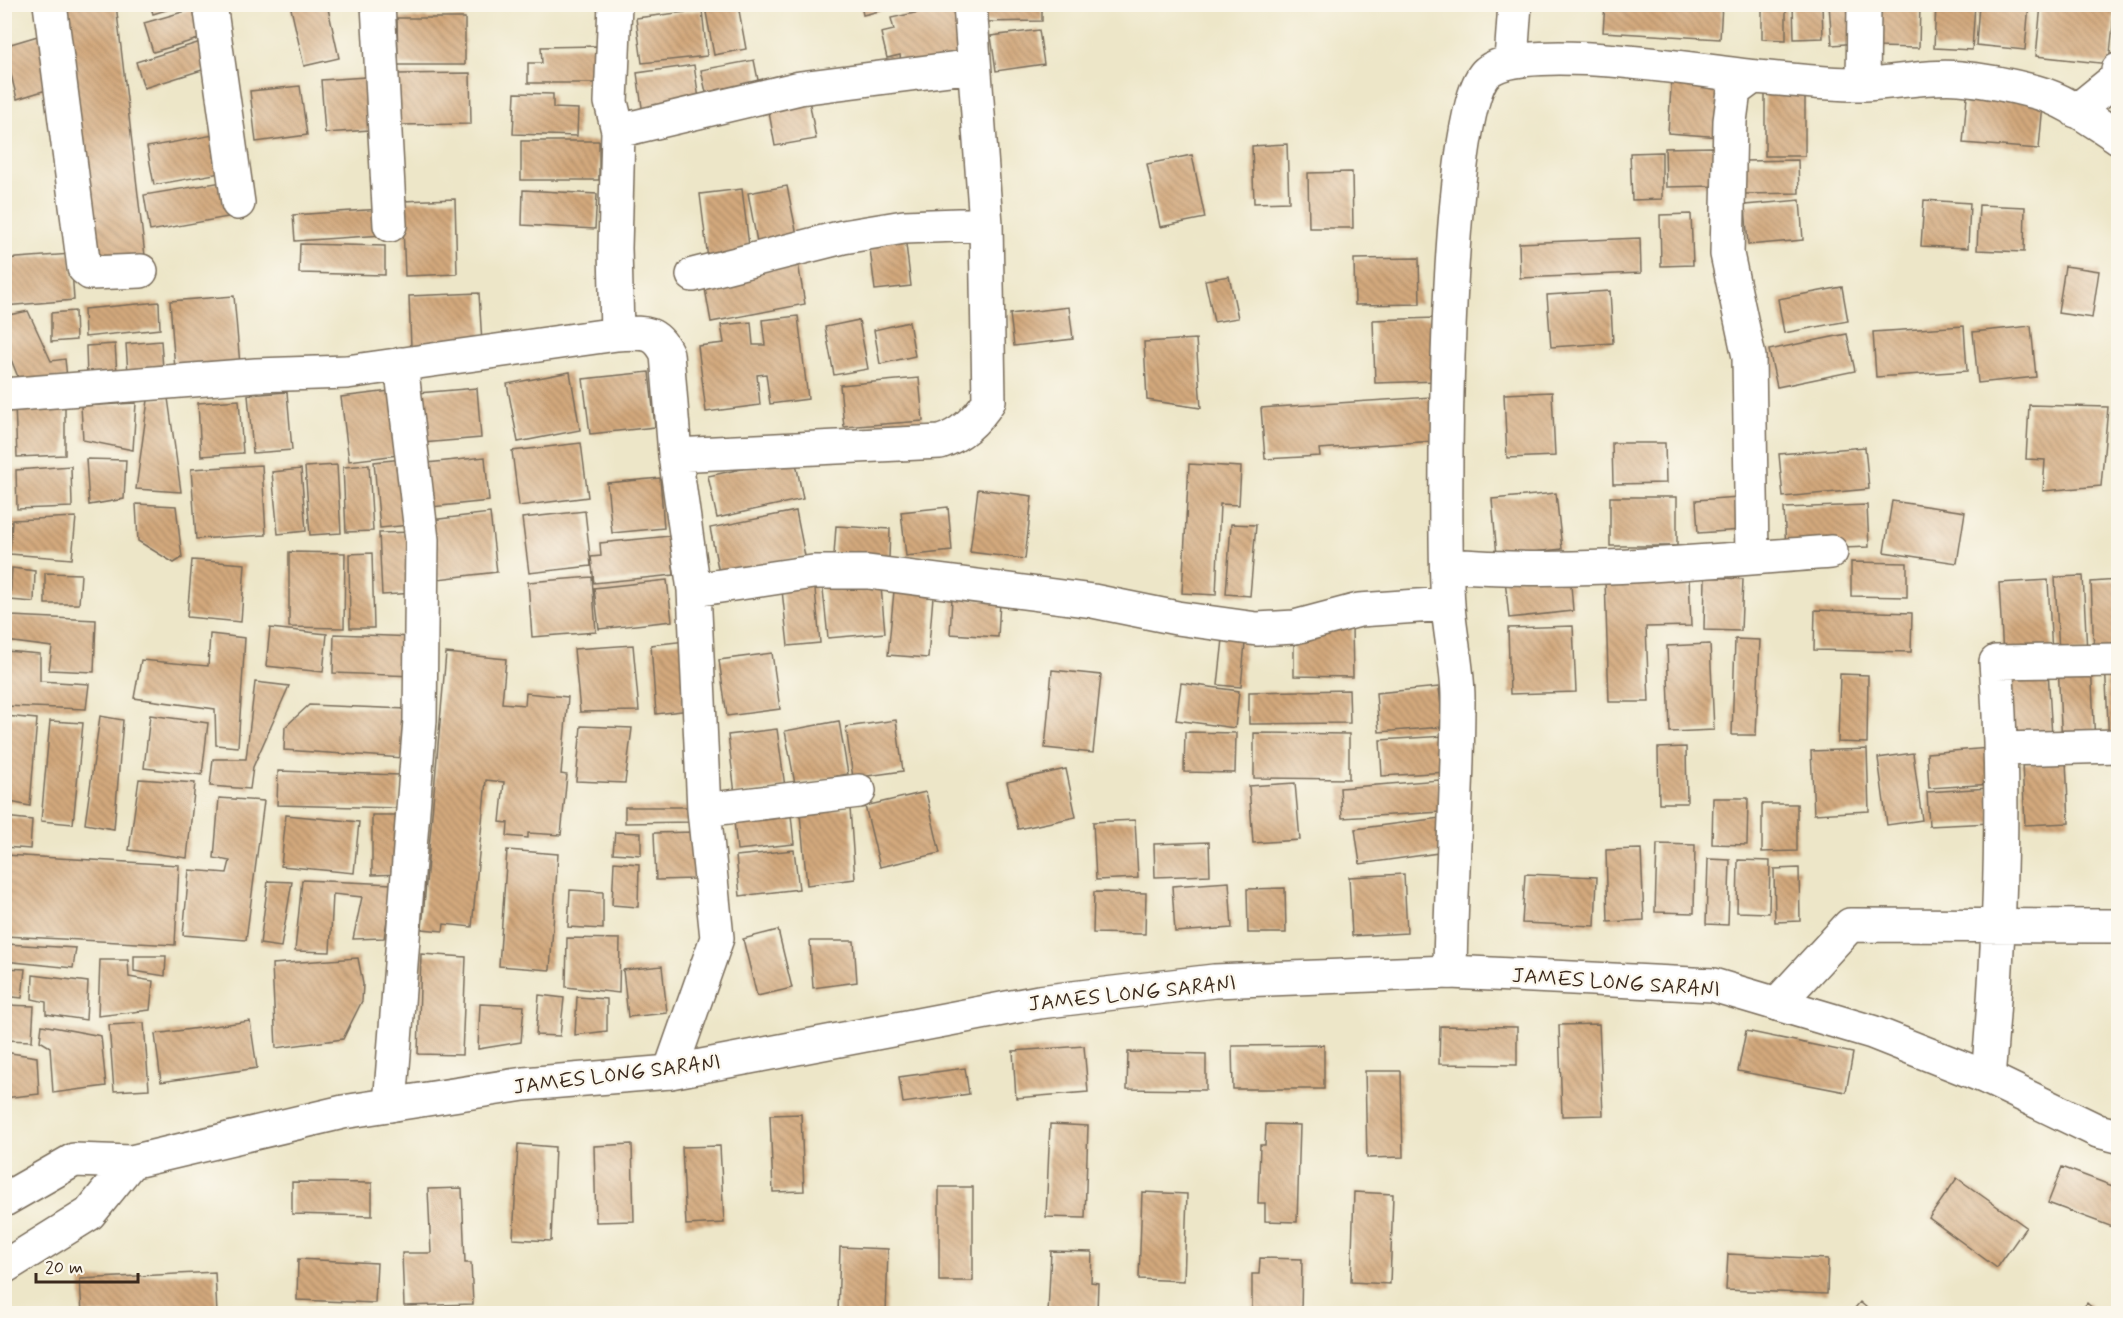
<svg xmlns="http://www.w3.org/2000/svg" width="2123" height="1318" font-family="Mynerve,sans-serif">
<defs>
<pattern id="building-back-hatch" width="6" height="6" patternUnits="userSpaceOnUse" patternTransform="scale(1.5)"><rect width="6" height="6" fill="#d3a97d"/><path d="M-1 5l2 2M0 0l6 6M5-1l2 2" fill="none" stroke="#ac8a66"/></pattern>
</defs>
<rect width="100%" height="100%" fill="#fbf7ec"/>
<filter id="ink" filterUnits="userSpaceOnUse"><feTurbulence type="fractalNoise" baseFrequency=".0167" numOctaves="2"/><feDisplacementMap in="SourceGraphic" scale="12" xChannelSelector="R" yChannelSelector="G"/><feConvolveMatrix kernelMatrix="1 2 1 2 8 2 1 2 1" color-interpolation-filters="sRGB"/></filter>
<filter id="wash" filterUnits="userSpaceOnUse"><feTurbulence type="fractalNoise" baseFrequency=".008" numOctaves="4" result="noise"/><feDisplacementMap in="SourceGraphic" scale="24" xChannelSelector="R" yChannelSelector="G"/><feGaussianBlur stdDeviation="1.35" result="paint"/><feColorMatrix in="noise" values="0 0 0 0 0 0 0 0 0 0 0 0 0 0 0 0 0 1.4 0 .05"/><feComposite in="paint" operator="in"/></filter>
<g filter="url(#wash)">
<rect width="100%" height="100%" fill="#ede6c8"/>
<g id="blocks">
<path fill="url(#building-back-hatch)" d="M63 4H116L145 256 92 262Z
M150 4H182V5L153 14Z
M290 4H327L339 58 304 66Z
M957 4 969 53 902 68 900 55 887 58 881 33 894 30 891 18Z
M982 4H1042V21L982 22Z
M1605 4H1722L1720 39 1603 32Z
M1762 4H1786V40L1762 39Z
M1793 4H1822L1823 38 1794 39Z
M1829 4H1856L1859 43 1832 45Z
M1879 4H1920L1919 48 1878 47Z
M1936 4H1975L1972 50 1934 48Z
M1979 4H2029L2025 50 1976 45Z
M646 5H662V6L646 8Z
M718 5H738L746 49 714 55 705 7Z
M861 5H903L863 15Z
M2041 5H2115L2109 64 2036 56Z
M200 7 209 36 153 52 144 23Z
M702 10 707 56 642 63 636 18Z
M397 18H465V65H398Z
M1039 30 1044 64 996 71 991 36Z
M41 35 56 87 17 99 4 46Z
M207 40 215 66 144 88 136 62Z
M598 46V83H528V63H542L541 47Z
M754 60 761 95 709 106 701 70Z
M694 65 700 106 643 114 637 73Z
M470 73 471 124 396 125 395 74Z
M1672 73 1726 77 1722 137 1668 133Z
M366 77 370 130 325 133 321 80Z
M300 86 307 135 256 142 250 91Z
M1765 89H1805V156H1765Z
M515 93 553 94V108L578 109 577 136 513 134Z
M808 94 816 139 775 146 767 101Z
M1967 96 2043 103 2039 149 1963 143Z
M219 134 226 172 154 185 147 147Z
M521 141H599V180H521Z
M1287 144 1289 202 1254 203 1252 146Z
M1714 147 1715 186 1666 187 1665 148Z
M1662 152V199L1632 200 1630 153Z
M1192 155 1205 218 1160 227 1147 164Z
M1798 160 1799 193 1744 194V161Z
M1352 172 1353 228H1309L1308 173Z
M222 182 228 217 150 231 144 195Z
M787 186 799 245 759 253 748 193Z
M742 189 750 254 708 259 700 194Z
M523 190 597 194 595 229 522 225Z
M455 199 457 274 405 276 402 201Z
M1800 200 1803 240 1748 245 1745 205Z
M1924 200 1970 203 1968 248 1921 246Z
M1979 205 2025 207 2024 252 1977 250Z
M381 209 383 235 295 241 293 215Z
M1691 214 1693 265 1661 266 1660 215Z
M905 236 911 286 875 290 869 240Z
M1640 238 1641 273 1520 278 1519 243Z
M300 244 385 246V275L299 273Z
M71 254 74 300 4 306V259Z
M1419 258 1420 304 1355 305 1354 259Z
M798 263 805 304 711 322 704 283Z
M2065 266 2099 271 2092 318 2058 313Z
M1229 276 1238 318 1214 322 1205 280Z
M1842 287 1848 321 1784 333 1778 299Z
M1610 291 1613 343 1551 347 1547 295Z
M479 293 482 344 411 347 409 296Z
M234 296 240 365 175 370 170 301Z
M159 302 160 329 85 337 84 309Z
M1069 307 1073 339 1014 346 1010 314Z
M28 311 51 361 65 359 67 378 20 382 4 342V316Z
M75 311 76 340 51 342V313Z
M798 316 808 399 770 404 766 374 757 375 760 405 706 412 698 346 724 343 721 325 751 322 753 345H765L762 320Z
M1436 318 1438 381 1375 383 1373 320Z
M859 320 868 369 834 375 825 327Z
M909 322 915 356 880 364 874 330Z
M1964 326 1967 371 1876 377 1873 332Z
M2031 326 2036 377 1978 383 1973 332Z
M1847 334 1855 371 1777 387 1769 350Z
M1196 339 1201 408 1147 400 1144 342Z
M161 341 163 369 128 373 126 344Z
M115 344 117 374 87 378 86 346Z
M570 372 580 430 518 442 507 384Z
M649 372 655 427 590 434 583 379Z
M919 378 923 421 844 427 840 385Z
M477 388 481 438 410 444 406 394Z
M398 390 406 454 349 461 341 397Z
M287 392 292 450 253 453 248 395Z
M1552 392 1555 456 1507 458 1504 394Z
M1432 397 1435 441 1319 449 1320 456 1265 459 1261 408Z
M168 398 181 492 136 489 148 400Z
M65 400V455L17 457 15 404Z
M239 400 243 453 201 456 198 403Z
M136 403 133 450 83 440 81 406Z
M2029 405 2108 407 2101 486 2043 491 2045 460 2026 459Z
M581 443 588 497 519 506 512 451Z
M1612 443H1665L1666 483 1613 484Z
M1865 447 1869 489 1783 497 1779 454Z
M485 457 489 501 421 508 417 464Z
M795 458 803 499 717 518 708 476Z
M86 459 126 460 124 499 89 505Z
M403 459 409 525 380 528 374 462Z
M1189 464 1241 467 1239 505 1220 504 1216 595 1182 593Z
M262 465 266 535 196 539 191 469Z
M337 465 341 533 310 535 305 467Z
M369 465 373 531 346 532 343 467Z
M71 466 72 507 17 509 16 470Z
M301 469 306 531 278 534 272 472Z
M660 478 664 528 612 533 607 483Z
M978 489 1032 496 1025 559 970 552Z
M1556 493 1562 549 1497 556 1492 499Z
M1610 497H1677V546H1610Z
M1739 497 1742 530 1698 533 1696 500Z
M1892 501 1965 512 1957 563 1884 552Z
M136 504 176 506 182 558 174 563 138 541Z
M1867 505 1869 547 1786 550 1784 508Z
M948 507 952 551 906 556 901 512Z
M585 511 591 566 529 573 522 518Z
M796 511 805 556 719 573 710 528Z
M490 513 497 572 438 579 431 520Z
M76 517 72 559 10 554 12 520Z
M1231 524 1256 525 1250 596 1226 594Z
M836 526 890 529 889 558 834 555Z
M415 532 416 593 382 595 379 533Z
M670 536 674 575 594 583 591 557 601 556 600 543Z
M289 552 345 553 344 628 289 627Z
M372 553 374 628H350L349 554Z
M192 560 245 564 241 622 187 617Z
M1851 562 1907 563V597L1851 596Z
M12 568 35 571 34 602 10 600Z
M1570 572 1573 611 1509 618 1505 579Z
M45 573 81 574 79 604H45Z
M880 575 885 633 828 638 822 580Z
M2083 576 2087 652 2059 653 2055 577Z
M592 577 596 632 532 637 528 582Z
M1689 577 1691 626 1646 627 1649 702H1609L1605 579Z
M1705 577 1743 579 1741 631 1704 630Z
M814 578 820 643 788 646 781 581Z
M667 580 672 621 599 629 594 588Z
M895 580 934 584 928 658 888 655Z
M2048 580 2052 654 2003 656 1999 583Z
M2118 580V651L2094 652 2091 582Z
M952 598 1000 601 998 637 950 634Z
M1815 610 1912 613 1911 652 1814 650Z
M11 616 96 620 94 672 49 670 52 647 6 641Z
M1573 626 1576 692 1510 694 1508 628Z
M1294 627H1352L1353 677 1294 676Z
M270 628 327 634 323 672 266 666Z
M1224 630 1246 632 1241 687 1218 685Z
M210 634 245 638 238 747 216 745 215 709 134 698 141 660 208 666Z
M334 634 416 637 415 676 333 673Z
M1735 639 1760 640 1756 735H1732Z
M686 641 690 710 656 714 651 645Z
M1710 644 1714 730 1670 732 1667 646Z
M633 645 639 711 580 712 574 649Z
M6 651 40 654V681L89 684 86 709 4 706Z
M446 653 506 659 502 703 525 705 526 693 568 697 561 774 567 775 561 835 528 833V838L507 836 508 823 500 822 504 782 486 780 472 927 444 924 443 931 422 929Z
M772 653 780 709 727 716 719 660Z
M2105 662H2118V742L2109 743Z
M2091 663 2095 743 2062 745 2058 664Z
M1052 670 1101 675 1093 753 1045 748Z
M2048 670 2052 737 2009 739 2006 672Z
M1840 674 1868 675 1867 743 1838 742Z
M255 682 289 686 253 767 250 789 210 786 213 759H246Z
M1181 683 1239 691 1235 728 1176 720Z
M1439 687 1443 727 1379 732 1376 693Z
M1349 690 1350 723 1249 724V692Z
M309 705 407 709 404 758 284 750 285 727Z
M150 715 208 723 202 775 144 768Z
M5 716 37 719 30 806 5 801Z
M100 716 123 720 114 829 85 824Z
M896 720 903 771 853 778 846 727Z
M50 721 83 723 73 824 41 821Z
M839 721 848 774 795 784 785 731Z
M581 726 632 728 625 783 576 781Z
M777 729 785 787 735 794 728 735Z
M1185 732 1236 733 1235 773 1184 772Z
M1254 733 1349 734V779L1254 778Z
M1445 736 1447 772 1382 776 1380 740Z
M1686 747 1687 803H1659L1658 748Z
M1990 748 1993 784 1929 788 1927 753Z
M1867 749 1869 811 1814 814 1811 751Z
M1913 753 1922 820 1887 825 1878 758Z
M2066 761 2069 823 2025 825 2022 763Z
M1066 769 1076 817 1018 829 1007 782Z
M278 771 400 775 398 808 277 805Z
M139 779 195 783 187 858 129 850Z
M1439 780 1441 812 1342 818 1340 788Z
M1295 783 1300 840 1253 843 1249 786Z
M1989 788 1991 823 1929 826 1927 792Z
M926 792 940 853 880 867 865 806Z
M219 798 264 801 246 940 183 935 189 870 227 873 230 861 214 858Z
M1713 798H1748L1747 845 1712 844Z
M1762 804H1797V851L1762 852Z
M790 805 794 844 737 850 733 811Z
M625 807H692V822L625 823Z
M850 808 855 879 807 885 800 814Z
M286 815 359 822 354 873 281 866Z
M372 815H405V874L372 875Z
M4 817 32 820 30 849 4 847Z
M1440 818 1445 852 1360 864 1355 829Z
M1135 820 1138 878 1096 880 1093 822Z
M615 832 641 833V855L613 853Z
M694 832V879L656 880 654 833Z
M1209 842 1210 875 1155 877 1154 844Z
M1657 844 1695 845 1694 913 1655 912Z
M1641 849 1644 920 1608 922 1606 850Z
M507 850 558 854 550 970 499 966Z
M794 850 799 889 740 896 736 856Z
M5 855 179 865 175 945 5 936Z
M1708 859 1730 860 1728 925 1706 924Z
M1738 860 1770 861 1769 913 1737 912Z
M614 862 639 864 638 907 612 905Z
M1799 868 1800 921 1775 922 1774 869Z
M1404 874 1407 933 1352 936 1349 877Z
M1525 874 1597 877 1595 926 1522 923Z
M302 880 393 884 384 938 353 939 362 897 333 894 330 952 295 951Z
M268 881 292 882 281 947 260 944Z
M1229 882 1232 928 1175 932 1172 886Z
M1285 888 1286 933H1248L1247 889Z
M570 890 603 892V929L568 927Z
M1094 892 1146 893 1145 934 1093 933Z
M778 930 792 988 757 996 743 939Z
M567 938 620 939 619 993 566 987Z
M810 941H854L857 982 813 988Z
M6 944 76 948 73 968 4 961Z
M421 954 466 957 462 1055 418 1054Z
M134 956H166L165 976 134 971Z
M358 958 363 984 362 1001 343 1039 276 1048 272 964Z
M100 960H128L129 977 153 981 150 1010 98 1016Z
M662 966 667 1013 628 1017 623 970Z
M4 968 25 969 22 998 4 996Z
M33 975 88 982 86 1020 46 1014V1002L32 999Z
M539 995 564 998 560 1036 536 1035Z
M577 997 607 999V1031L575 1035Z
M480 1004 524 1006 521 1042 478 1049Z
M4 1005 34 1006 32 1041 4 1040Z
M250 1021 257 1068 161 1082 155 1034Z
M144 1023 149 1089 114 1091 109 1025Z
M1599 1024 1603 1115 1562 1116 1559 1025Z
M42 1025 101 1036 106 1086 53 1093 50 1047 40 1041Z
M1440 1026 1517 1027V1065L1439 1064Z
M1746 1031 1853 1053 1846 1092 1738 1071Z
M1324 1045V1089H1233L1232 1046Z
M1084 1046 1088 1092 1016 1098 1013 1051Z
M4 1052 37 1057 39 1094 4 1098Z
M1128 1052 1206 1054V1090L1127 1089Z
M965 1068 969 1094 903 1103 899 1077Z
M1365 1071H1401L1403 1157 1367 1158Z
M801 1114 804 1191 773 1192 770 1115Z
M1050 1124 1088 1126 1085 1218 1046 1217Z
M1266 1124 1300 1125 1297 1222 1265 1221V1203H1258L1260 1145H1265Z
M518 1144 555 1147 551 1241 513 1239Z
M632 1144 634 1221 596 1222 594 1146Z
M720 1146 724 1223 686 1225 682 1147Z
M2062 1167 2118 1188V1229L2048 1203Z
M1957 1178 2026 1227 1997 1268 1929 1218Z
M292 1182 372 1183V1216L292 1214Z
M939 1187H973V1281H939Z
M462 1188 465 1263H471L473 1304 404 1306 402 1253H431L428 1189Z
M1142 1192 1187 1194 1184 1281 1139 1279Z
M1354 1192 1393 1194 1390 1284 1351 1282Z
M840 1247 888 1249 886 1314H838Z
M1051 1251 1092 1252 1091 1282 1098 1283 1097 1312 1048 1314Z
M1728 1254 1828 1259 1827 1294 1726 1290Z
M1260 1258 1302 1259 1301 1314H1252V1274H1259Z
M298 1259 377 1263 375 1303 297 1300Z
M215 1272 217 1314H82L80 1279Z
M1860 1302 1874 1314H1850Z
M2087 1303 2099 1314H2078Z"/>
</g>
</g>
<g filter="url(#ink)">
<use href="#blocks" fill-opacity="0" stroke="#796c5a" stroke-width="1.5"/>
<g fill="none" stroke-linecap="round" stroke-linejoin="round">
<defs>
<path id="minor" d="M50 4 84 268 90 273 141 271
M210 4 238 203
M378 4 390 225
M615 4 611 102 618 131 615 248 617 334
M1511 60 1515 4
M1863 84 1864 4
M2076 111 2118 77V70
M618 131 800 88 974 66
M693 275 843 237 904 227 986 224
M4 395 256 375 347 372 617 334C642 333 655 329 667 354L675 455 694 590 704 810 717 938 670 1072
M675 455 940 442C961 435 977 420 989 401L986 224 970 4
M1752 558 1749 357 1727 254 1730 121 1734 91 1753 77
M1447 565C1574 575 1704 561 1831 552
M694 590 813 572H868L1093 601 1177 618 1257 629 1295 627 1359 610 1448 604
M2002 749 2118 746
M704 810 859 791
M1450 972C1451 880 1458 790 1458 698 1458 667 1450 636 1448 605 1443 532 1443 108 1487 72 1524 40 1705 72 1757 77 1793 80 1830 85 1866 84 1897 83 1929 75 1960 78 1984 80 2013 86 2036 92 2066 100 2093 121 2118 137
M1777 1004 1850 925 2118 926
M1988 1078C2000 940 2006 800 1996 662L2118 660
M390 1105 420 720 422 540 401 364"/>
<path id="major" d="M4 1200 74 1160 131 1162 343 1112 524 1084 670 1072 1039 1002 1214 981 1450 972 1713 985 1872 1032 1988 1078 2098 1131 2118 1136
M4 1267 89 1214 131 1162"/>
</defs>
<use href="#minor" stroke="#796c5a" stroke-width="36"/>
<use href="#major" stroke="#796c5a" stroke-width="36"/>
<use href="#minor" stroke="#fff" stroke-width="33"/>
<use href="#major" stroke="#fff" stroke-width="33"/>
</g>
</g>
<g text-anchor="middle" stroke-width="4.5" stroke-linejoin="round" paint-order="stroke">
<g font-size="21" fill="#3b2a1e" stroke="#fbf7ec">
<text transform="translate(1616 982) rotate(4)" y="7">JAMES LONG SARANI</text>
<text transform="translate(1132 993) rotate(-6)" y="7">JAMES LONG SARANI</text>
<text transform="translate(617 1074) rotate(-7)" y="7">JAMES LONG SARANI</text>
</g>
</g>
<rect width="2123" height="1318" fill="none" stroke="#fbf7ec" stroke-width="24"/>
<path d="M36 1273v9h102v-9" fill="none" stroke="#3b2a1e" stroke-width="3"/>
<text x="45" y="1273" font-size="18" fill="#3b2a1e" stroke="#fbf7ec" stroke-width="4.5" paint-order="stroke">20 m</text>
</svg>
